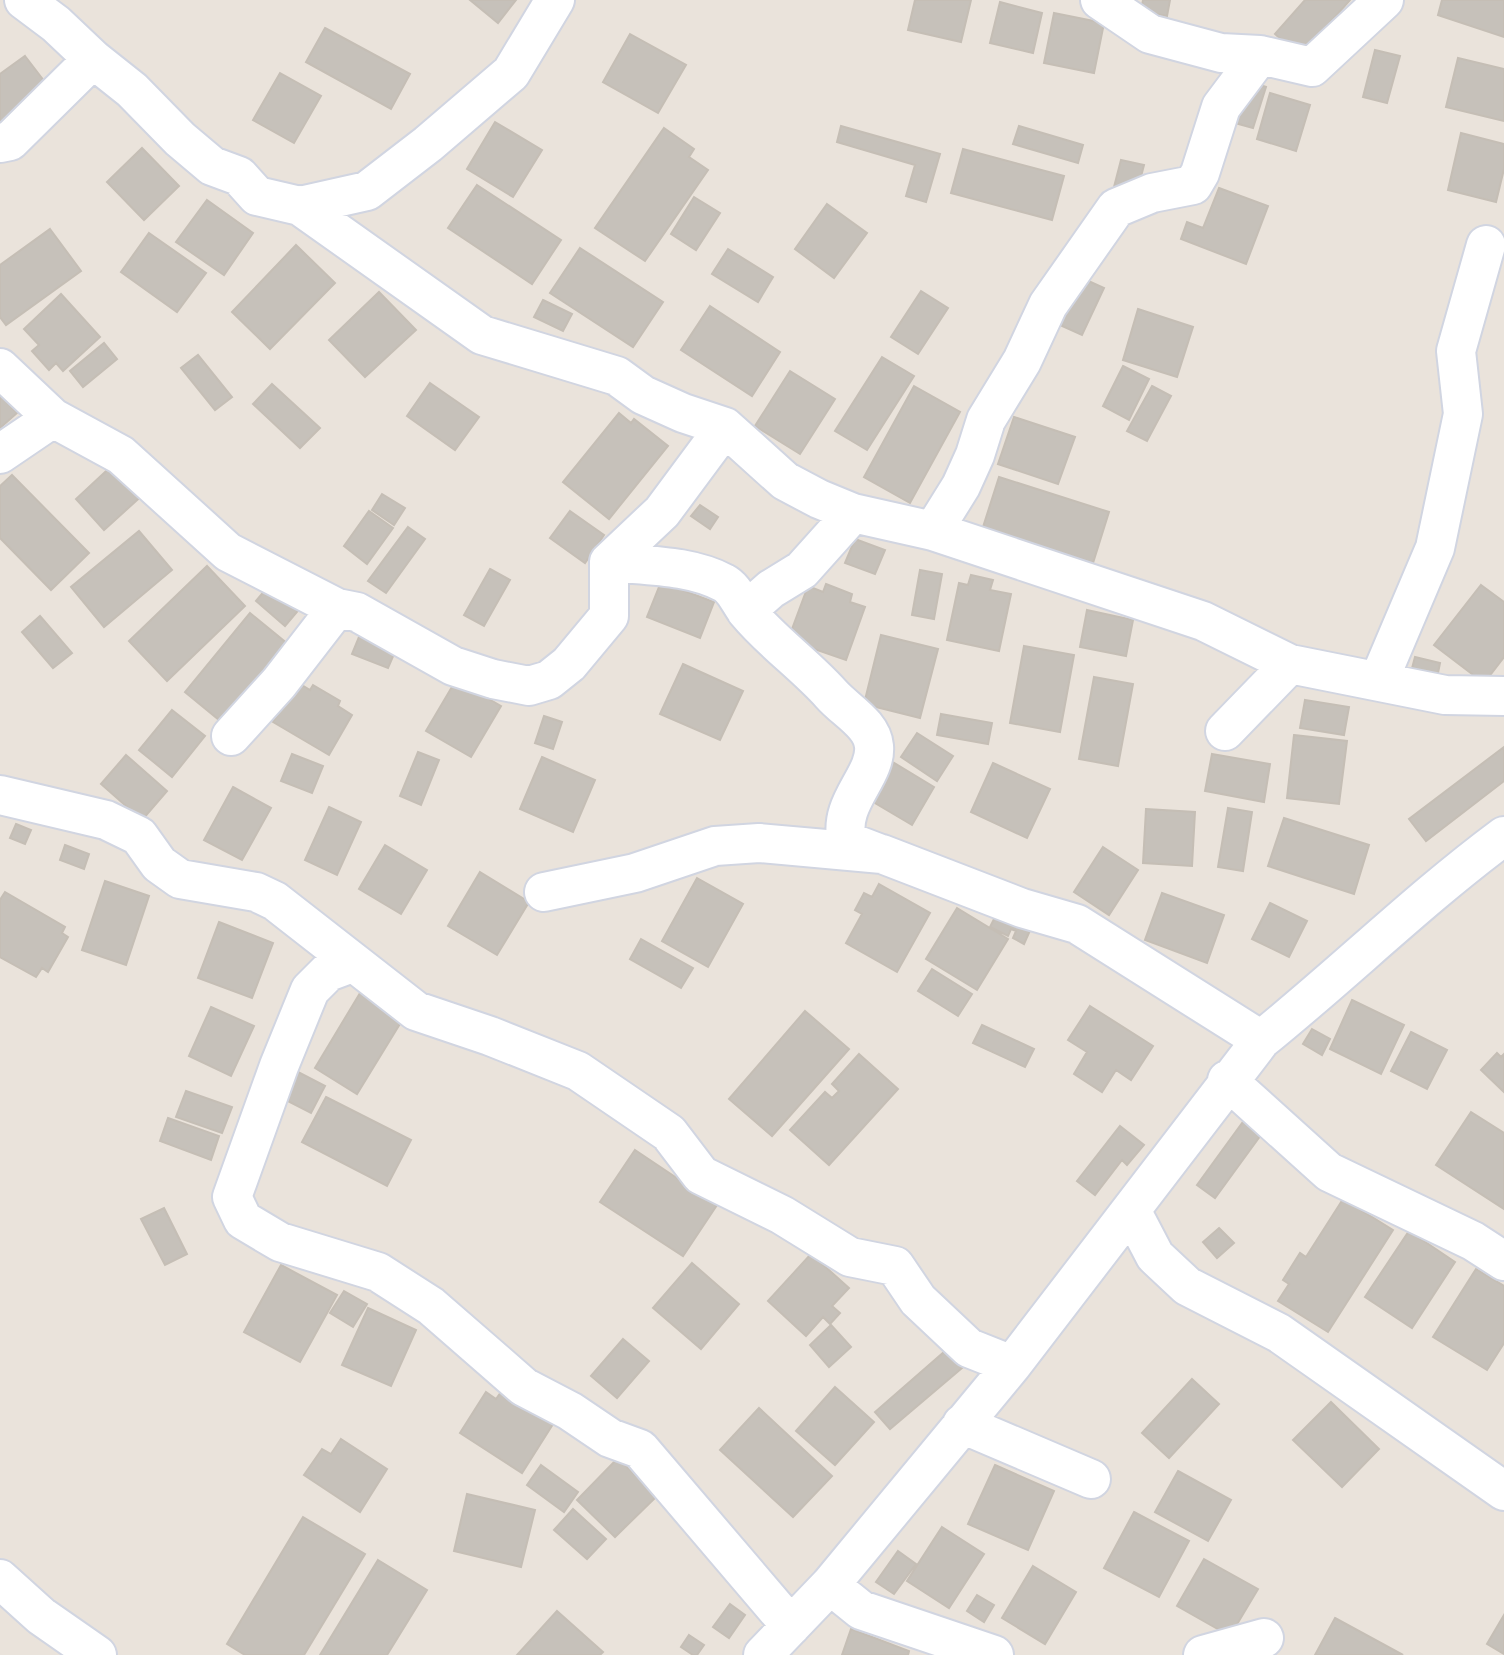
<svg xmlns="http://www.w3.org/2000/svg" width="1504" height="1655" font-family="Poppins,sans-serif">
<rect width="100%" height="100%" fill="#eae3db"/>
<path fill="#c6c1ba" stroke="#c5beb5" stroke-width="2" d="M470 0H516L498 23Z
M915 0H971L961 42 908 30Z
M1143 0H1170L1167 16 1141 11Z
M1305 0H1350L1300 56 1275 34Z
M1442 0H1504V37L1438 15Z
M1000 2 1042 13 1033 53 990 43Z
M1054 13 1104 23 1094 73 1044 63Z
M325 28 410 74 391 109 306 62Z
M630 34 686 65 658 113 603 82Z
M1375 50 1400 56 1387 103 1363 97Z
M25 56 51 90 0 127V74Z
M1458 58 1504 69V121L1446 107Z
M280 73 321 96 294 143 253 120Z
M1248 81 1266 87 1253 128 1235 123Z
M1270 93 1310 105 1296 151 1257 139Z
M495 122 542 150 513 197 467 169Z
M841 126 940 154 926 202 906 196 915 165 837 142Z
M1019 126 1083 145 1078 163 1013 144Z
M664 128 694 149 689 157 708 170 645 261 595 228Z
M1461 133 1504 144V169L1496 202 1448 190Z
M142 148 179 186 144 220 107 182Z
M963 149 1064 176 1052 220 951 193Z
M1121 160 1144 165 1137 192 1114 187Z
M477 185 561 240 532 284 448 228Z
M1219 188 1268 206 1246 264 1181 239 1187 222 1203 228Z
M694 197 720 213 696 250 671 234Z
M207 200 253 233 224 275 176 242Z
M827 204 867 233 834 278 795 249Z
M50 229 81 271 6 325 0 317V265Z
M149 233 206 273 177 312 121 272Z
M296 245 335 283 270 349 232 312Z
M580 248 663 302 633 347 550 293Z
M728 249 773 277 758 302 712 274Z
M1073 274 1104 288 1082 335 1051 321Z
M921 291 948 308 918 354 891 337Z
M379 292 416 330 365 377 329 340Z
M61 294 100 337 63 371 56 363 49 370 32 351 39 345 24 329Z
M543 300 572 314 563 331 534 317Z
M710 306 780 352 752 396 681 350Z
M1138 309 1193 327 1177 377 1123 360Z
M104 343 117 359 83 387 70 371Z
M198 355 232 397 215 410 181 368Z
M882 357 914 376 867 450 835 431Z
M1123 366 1149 379 1129 420 1103 406Z
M790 371 835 399 800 454 755 426Z
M430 383 479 417 455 450 407 416Z
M272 384 320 428 300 448 253 404Z
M914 386 960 412 910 503 864 477Z
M1152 386 1171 396 1147 441 1127 431Z
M0 394 17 413 0 428Z
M619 413 631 423 634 419 668 446 609 519 563 482Z
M1014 417 1075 437 1058 484 998 464Z
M117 461 146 492 104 530 76 499Z
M12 475 89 553 51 590 0 538V486Z
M999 477 1109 512 1093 563 983 527Z
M382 494 405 508 394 525 372 510Z
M700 505 718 517 710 529 691 516Z
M369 511 393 528 367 564 344 546Z
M570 511 604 535 585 563 550 538Z
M408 527 425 539 386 593 368 581Z
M139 531 172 570 104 627 71 587Z
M855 539 885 550 875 574 845 563Z
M207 566 245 606 167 681 129 641Z
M490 569 510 580 484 626 464 615Z
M920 570 942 574 934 619 912 615Z
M971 575 993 580 990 590 1011 594 999 651 947 640 959 583 968 585Z
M272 582 301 607 285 626 256 601Z
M661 582 714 602 700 638 647 617Z
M826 584 852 594 850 602 865 607 846 660 788 640 808 586 823 592Z
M1481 585 1504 602V657L1484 683 1434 645Z
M1087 610 1133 620 1126 656 1080 647Z
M250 613 289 645 224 724 185 692Z
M40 616 72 653 53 668 22 632Z
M361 632 397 647 388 668 352 654Z
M881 635 938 649 920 718 864 704Z
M1024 646 1074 655 1060 732 1010 723Z
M1415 657 1440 663 1436 683 1410 676Z
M683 664 743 691 720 740 660 714Z
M1094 677 1133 684 1118 766 1079 759Z
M456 680 501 706 471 757 426 731Z
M297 682 310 690 313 685 340 701 338 706 352 715 329 755 273 722Z
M1305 700 1349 707 1344 735 1300 728Z
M172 710 205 736 172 777 139 750Z
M941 714 992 723 988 744 937 735Z
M544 716 562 722 553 749 535 743Z
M917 733 953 756 937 781 901 757Z
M1294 735 1347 741 1339 804 1287 798Z
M1504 747V781L1426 841 1409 819Z
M418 752 439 760 421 805 400 796Z
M292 754 323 766 312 793 281 781Z
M1212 754 1270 764 1264 802 1205 791Z
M126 755 167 791 142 820 101 784Z
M542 757 595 780 573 832 520 809Z
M886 758 934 787 912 825 863 796Z
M993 763 1050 789 1027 838 971 812Z
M233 787 271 808 242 860 204 840Z
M329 807 361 822 337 875 305 860Z
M1228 808 1252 812 1243 871 1218 867Z
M1146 809 1195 812 1192 866 1143 863Z
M1284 818 1369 845 1354 894 1268 866Z
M16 824 31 830 25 844 10 838Z
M65 845 89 854 84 869 60 860Z
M385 845 427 870 401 914 359 889Z
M1103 847 1138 870 1109 915 1074 892Z
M480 872 529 902 497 955 448 926Z
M697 878 743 904 708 967 662 941Z
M105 881 149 896 126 965 82 950Z
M879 884 930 913 897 972 846 943 862 914 855 910 864 893 872 897Z
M5 892 65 927 62 933 68 937 48 972 42 968 36 977 0 957V900Z
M1162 893 1224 915 1207 963 1145 940Z
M1270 903 1307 921 1289 957 1252 939Z
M957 908 1008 939 977 990 926 959Z
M999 909 1032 926 1024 944 1013 938 1016 931 1011 929 1008 936 990 927Z
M219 922 273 943 252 998 198 978Z
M641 939 693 968 681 988 630 959Z
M932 969 972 994 958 1016 918 991Z
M363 988 406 1014 357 1094 315 1068Z
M1352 1000 1404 1025 1381 1074 1330 1049Z
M1090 1006 1153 1046 1131 1080 1116 1070 1102 1092 1074 1074 1087 1052 1068 1040Z
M211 1007 254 1026 231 1076 189 1056Z
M805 1011 849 1049 772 1136 729 1099Z
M982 1025 1034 1049 1025 1067 973 1043Z
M1312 1029 1330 1039 1322 1055 1303 1044Z
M1411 1032 1447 1050 1427 1089 1391 1071Z
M1497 1053 1501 1057 1504 1054V1092L1481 1070Z
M859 1054 898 1089 829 1165 790 1130 825 1092 832 1098 839 1091 832 1084Z
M296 1071 325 1086 311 1113 282 1098Z
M186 1091 232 1107 222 1133 176 1117Z
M326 1097 411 1140 387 1186 302 1142Z
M1471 1112 1504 1133V1209L1436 1165Z
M1248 1115 1266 1128 1215 1198 1197 1185Z
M168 1118 219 1136 211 1160 160 1141Z
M1120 1126 1144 1145 1127 1165 1122 1160 1095 1195 1077 1181Z
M635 1150 717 1205 683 1256 600 1202Z
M1343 1199 1393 1230 1328 1332 1278 1301 1289 1284 1283 1280 1300 1253 1306 1257Z
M164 1208 187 1254 165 1265 141 1219Z
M1219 1228 1234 1243 1217 1258 1203 1242Z
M1409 1231 1455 1262 1412 1328 1365 1297Z
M811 1254 849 1288 832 1306 840 1313 830 1324 823 1317 806 1336 768 1301Z
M692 1263 739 1304 701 1349 653 1308Z
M281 1265 337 1295 300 1362 244 1332Z
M1476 1269 1504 1286V1343L1487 1370 1433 1337Z
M344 1291 367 1304 353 1327 330 1313Z
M368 1308 416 1330 391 1386 342 1365Z
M831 1325 851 1347 829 1367 810 1345Z
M623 1339 649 1361 617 1398 591 1376Z
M952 1345 968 1363 890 1429 875 1412Z
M1192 1379 1219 1404 1169 1458 1142 1433Z
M835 1387 874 1422 835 1465 796 1431Z
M486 1392 496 1399 501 1392 553 1424 522 1473 460 1433Z
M1331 1402 1379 1449 1342 1487 1293 1440Z
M759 1408 832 1476 793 1517 720 1450Z
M341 1439 387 1469 360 1512 304 1475 322 1449 331 1454Z
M618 1458 657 1496 615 1537 577 1500Z
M541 1465 578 1492 564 1512 527 1485Z
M995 1465 1054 1491 1028 1550 968 1524Z
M1178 1471 1231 1500 1208 1541 1155 1512Z
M467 1494 535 1510 521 1567 454 1551Z
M573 1509 606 1539 587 1559 554 1530Z
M1134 1512 1189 1541 1159 1597 1104 1568Z
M303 1517 365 1554 304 1655H245L227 1644Z
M942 1527 984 1554 949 1608 907 1581Z
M898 1551 916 1564 894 1594 876 1582Z
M1204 1559 1258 1589 1230 1636 1177 1606Z
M378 1560 427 1590 387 1655H320Z
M1033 1566 1076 1592 1045 1644 1002 1618Z
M977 1595 994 1605 984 1622 967 1611Z
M730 1604 745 1615 729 1638 713 1627Z
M557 1611 603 1652 600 1655H517Z
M1504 1615V1654L1487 1644Z
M1335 1618 1403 1655H1315Z
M851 1629 909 1651 908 1655H842Z
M689 1635 704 1645 697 1655H693L681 1647Z"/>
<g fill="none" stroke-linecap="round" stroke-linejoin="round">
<defs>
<path id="minor" d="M24 0 56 24 93 59 132 90 180 139 212 166 239 176 257 196 300 206 482 335 617 376 643 395 683 413 725 427 785 481 819 499 853 513 933 531 1203 621 1290 664 1445 695 1504 696
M1100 0 1150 34 1221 53 1260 55
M0 143 10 141 93 59
M300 206 367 191 428 144 511 73 555 0
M0 368 53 418 121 455 228 552 337 608 357 612 453 666 493 679 529 686 549 680 569 664 609 616V562L662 512 725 427
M0 454 53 418
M933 531 961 486 975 455 986 420 1022 361 1048 305 1116 208 1152 193 1193 185 1200 173 1221 107 1260 55 1312 67 1384 0
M609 562C648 566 690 565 724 583 734 588 740 603 747 612 772 642 805 665 831 694 846 711 872 724 874 746 877 776 837 803 847 841L881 854
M746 611 771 589 802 570 853 513
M1379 680 1435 548 1463 414 1456 351 1486 245
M1225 731 1290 664
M231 736 279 683 337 608
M0 795 106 820 139 836 159 864 180 879 256 892 275 901 416 1011 490 1036 578 1071 669 1133 701 1175 782 1215 850 1257 895 1266 918 1300 969 1348 1012 1365
M544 892 635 873 715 846 759 843 882 854 1022 908 1077 924 1261 1040
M352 963 328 972 310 990 279 1066 232 1197 243 1220 280 1242 378 1272 431 1306 524 1387 570 1411 610 1438 640 1449 791 1626
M1227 1080 1329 1172 1473 1241 1504 1261
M1131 1210 1155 1256 1187 1286 1279 1333 1504 1491
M962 1424 1091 1479
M0 1579 41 1616 97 1655
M830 1585 861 1610 994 1655
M763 1655 830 1585 1012 1365 1261 1040C1343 974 1419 899 1504 836
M1203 1655 1264 1638"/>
</defs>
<use href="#minor" stroke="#d1d5e1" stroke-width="42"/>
<use href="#minor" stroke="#fff" stroke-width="38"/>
</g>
</svg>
